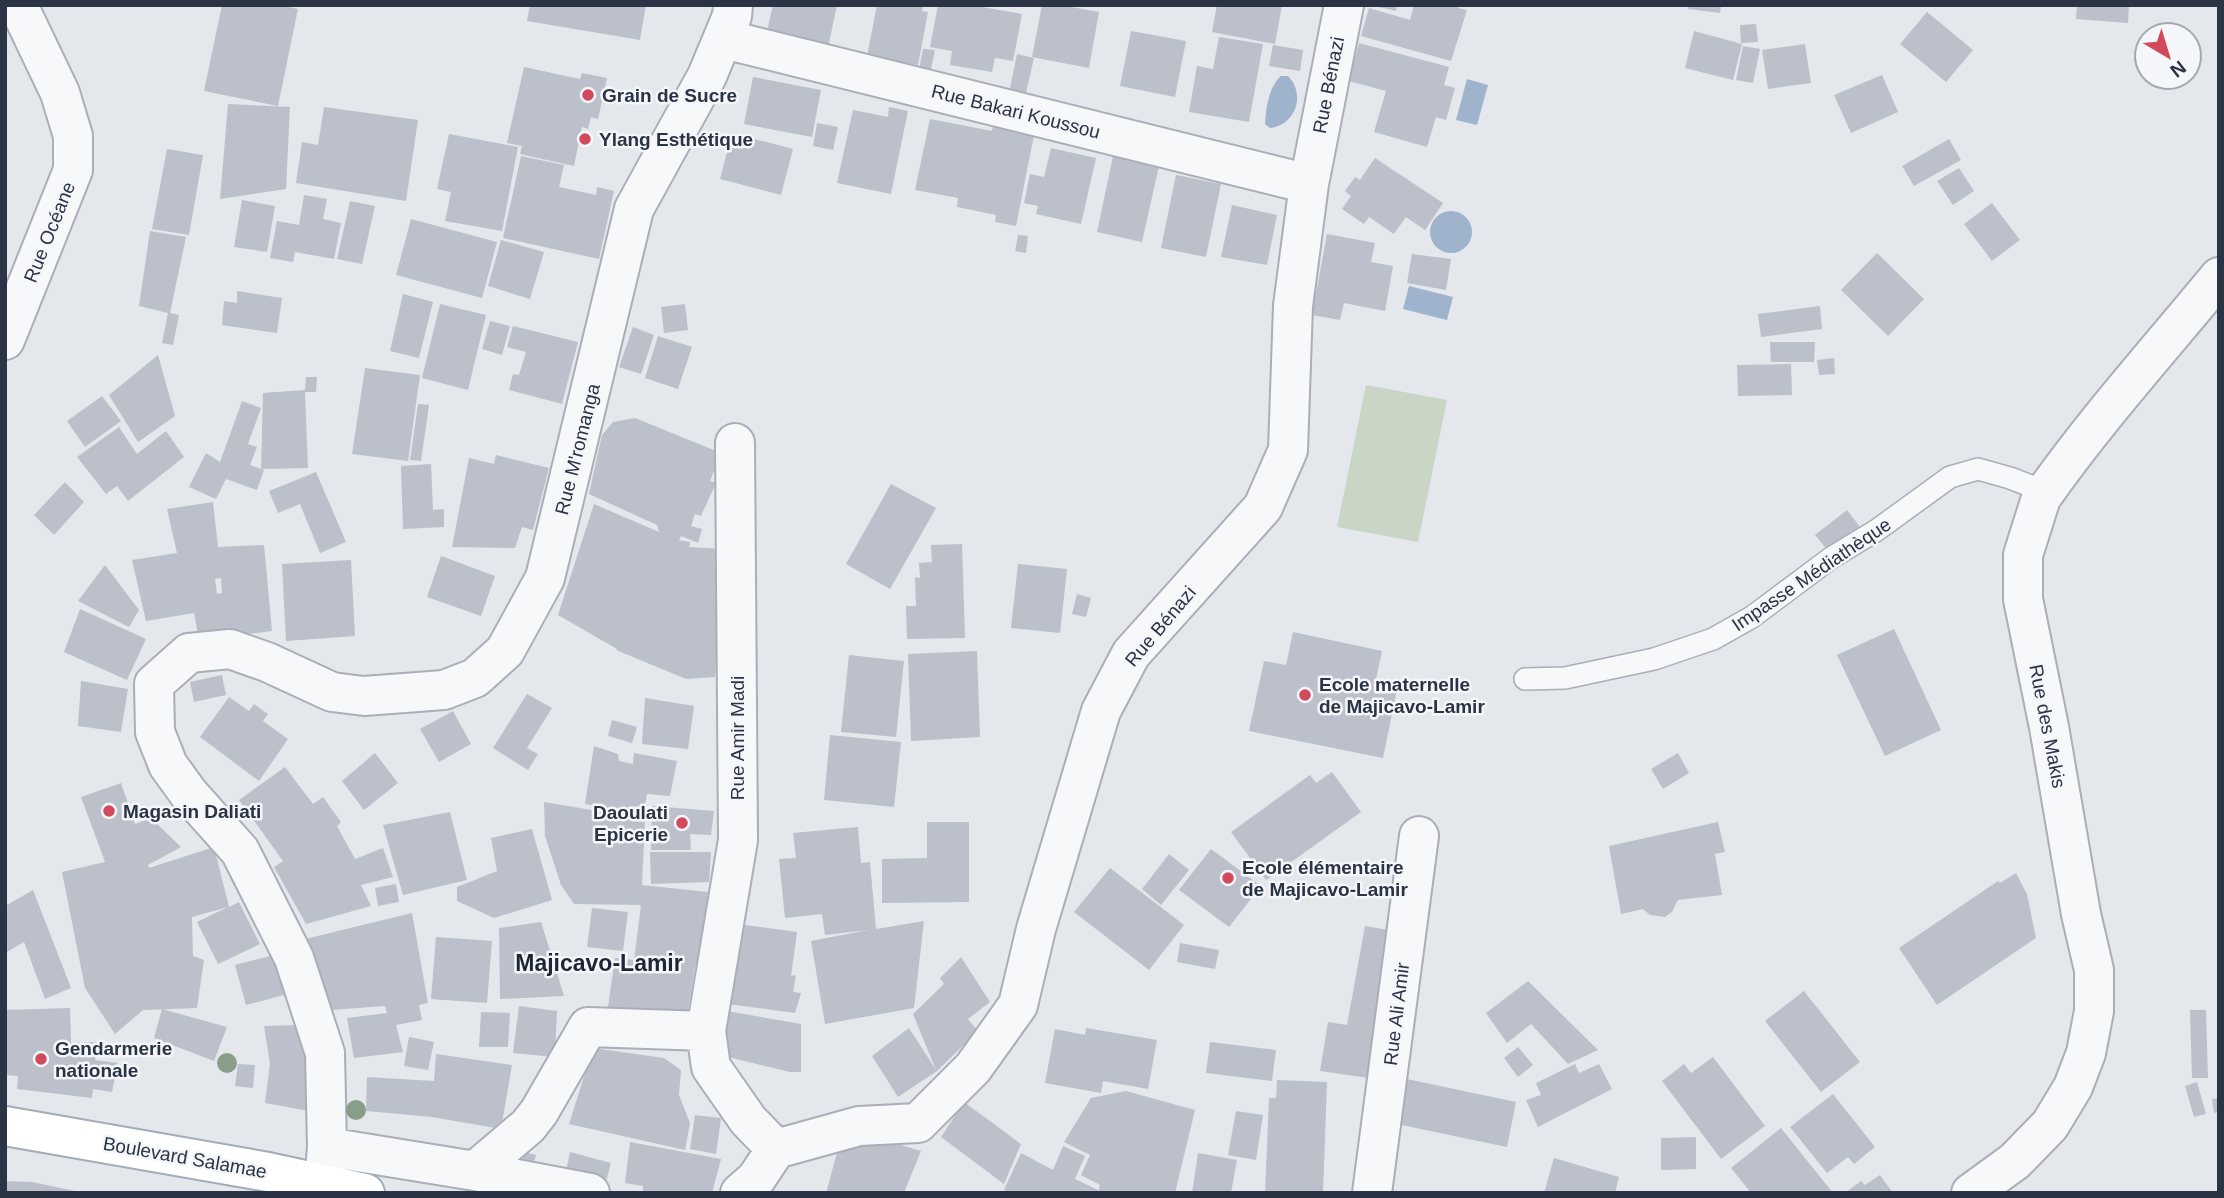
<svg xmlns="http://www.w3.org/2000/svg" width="2224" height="1198" font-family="Arial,sans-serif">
<rect width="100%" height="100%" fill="#e4e7ec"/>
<path fill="#c9d6c5" d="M1366 385 1447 400 1418 542 1337 527Z"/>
<path fill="#9fb4cc" d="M1281 76H1288C1306 94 1296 125 1270 128L1265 124C1266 108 1269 86 1281 76Z
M1467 79 1488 85 1477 125 1456 120Z
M1430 232a21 21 0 1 1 42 0a21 21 0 1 1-42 0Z
M1409 286 1453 297 1447 320 1403 309Z"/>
<path fill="#bbc0ca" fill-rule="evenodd" d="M222 5H279L298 9 278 106 204 91Z
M530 5H646L640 40 527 21Z
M773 5H837L828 48 766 36Z
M877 5H923L922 11 928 12 918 65 867 56Z
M938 5H971L1022 14 1013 61 995 58 992 72 950 65 952 51 930 47Z
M1042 5H1060L1099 12 1089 68 1032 57Z
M1217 5H1282L1275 44 1212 32Z
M1370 5H1397L1396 11Z
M1414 5H1459L1458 8 1467 10 1451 61 1361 36 1369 8 1410 20Z
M1689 5H1721L1720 13 1688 9Z
M2077 5H2129L2128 23 2076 19Z
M1927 12 1973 50 1946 82 1900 44Z
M1756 24 1758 42 1741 43 1740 25Z
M1131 31 1186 41 1175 97 1120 86Z
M1694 31 1742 44 1733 80 1685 68Z
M1219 37 1263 44 1249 122 1189 112 1197 66 1213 69Z
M1359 43 1449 67 1444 85 1455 88 1446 120 1436 117 1427 147 1374 132 1386 91 1349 81Z
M1805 44 1811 83 1768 89 1762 50Z
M1273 45 1303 50 1300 71 1269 66Z
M1743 46 1760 49 1753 83 1736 80Z
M923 49 935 50 928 84 917 81Z
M1017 54 1034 58 1024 101 1008 98Z
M524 67 580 79 582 73 607 78 598 119 591 117 588 129 582 127 574 166 520 154 522 146 507 143Z
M1882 75 1898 112 1851 133 1834 95Z
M753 77 821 90 812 137 744 124Z
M228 104 290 107 286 189 220 199Z
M324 107 418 120 406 201 296 183 302 142 318 145Z
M889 107 908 111 891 194 837 183 853 110 888 117Z
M995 117 1036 125 1016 226 995 222 996 215 957 207 958 198 915 190 930 119 992 131Z
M817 123 838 127 833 150 813 146Z
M732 133 793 149 781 195 720 179Z
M449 134 518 147 502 231 445 221 451 192 437 189Z
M1949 139 1961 160 1914 186 1902 166Z
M1051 148 1096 158 1081 224 1036 214 1038 206 1024 203 1030 174 1044 177Z
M167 149 203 155 189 235 152 229Z
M521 156 564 165 559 187 596 195 597 187 614 191 599 259 503 238Z
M1113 156 1159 166 1142 242 1097 232Z
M1375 158 1443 203 1425 230 1406 217 1394 234 1369 217 1364 224 1342 209 1351 196 1345 191 1355 177 1360 180Z
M1959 168 1974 191 1953 205 1937 181Z
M1176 175 1221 184 1206 257 1161 248Z
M304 195 327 199 323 219 341 223 334 259 295 252 293 262 270 258 277 221 299 225Z
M242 200 275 206 267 252 234 247Z
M350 201 375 206 362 264 337 259Z
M1992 203 2020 240 1992 261 1964 224Z
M1232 205 1277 215 1267 265 1221 257Z
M411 219 497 242 482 298 396 275Z
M150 231 186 237 170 313 179 315 173 345 162 343 168 313 139 306Z
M1327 234 1375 243 1371 262 1393 266 1385 311 1344 303 1340 320 1312 315Z
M1018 235 1028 236 1026 253 1015 251Z
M501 240 544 252 530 299 488 286Z
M1877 253 1924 299 1888 336 1841 290Z
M1412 254 1451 259 1446 290 1407 283Z
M237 291 282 298 277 333 222 325 224 301 237 303Z
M403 294 433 302 419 358 390 351Z
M440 304 486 315 468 390 422 378Z
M685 304 688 330 664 333 661 307Z
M1820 306 1822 329 1761 337 1758 314Z
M490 321 510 326 502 355 482 349Z
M513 326 578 342 562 404 509 390 513 374 519 375 526 352 507 347Z
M633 327 654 335 641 374 619 367Z
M658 336 692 347 678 389 645 378Z
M1770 342H1815L1814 362H1771Z
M158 355 175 416 138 442 109 395Z
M1834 358 1835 374 1819 375 1817 360Z
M1791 364 1792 395 1738 396 1737 365Z
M365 368 420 375 408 461 352 454Z
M306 377H317L316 392H305L308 468 261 469 263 393 305 390Z
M102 396 121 421 85 447 67 421Z
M242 401 261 408 248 444 257 447 250 465 264 470 257 490 226 479 216 499 189 487 206 453 220 462Z
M418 404 429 405 421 461 410 460Z
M635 418 721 453 710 481 716 483 701 516 695 514 691 526 702 529 698 543 681 536 679 540 690 542 689 547 723 549 715 677 686 679 616 650 617 649 558 615 594 504 659 532 657 525 589 494 602 435 613 422Z
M119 427 137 454 166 431 184 457 128 501 117 486 106 494 77 457Z
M496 455 549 468 533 530 522 527 515 548 452 547 469 458 494 464Z
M431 464 433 510 444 509V527L403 529 401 466Z
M316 472 346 542 320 553 300 504 278 513 269 491Z
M65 482 84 502 54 535 34 515Z
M891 484 936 508 890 589 846 564Z
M213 502 218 547 264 545 272 631 199 640 194 613 146 621 132 560 177 553 167 509ZM221 578 222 593 217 594 215 579Z
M1847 510 1861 528 1830 553 1815 535Z
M962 544 965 638 907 639 906 606H916L915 577 920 578 919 563 932 562 931 545Z
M441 556 495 576 481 616 427 597Z
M351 560 355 636 286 641 282 564Z
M1018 564 1067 569 1060 633 1011 628Z
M105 565 139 610 129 627 78 601Z
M1077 594 1091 598 1086 617 1072 614Z
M80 609 146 639 127 680 64 652Z
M1894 629 1941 730 1885 756 1837 655Z
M1293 632 1382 651 1375 684 1397 689 1383 758 1249 731 1264 661 1286 665Z
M977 651 980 737 911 741 908 654Z
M849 655 904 661 896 737 841 732Z
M222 675 226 695 194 702 190 682Z
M81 681 128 689 121 732 78 726Z
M527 694 552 708 527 748 538 754 528 770 493 748Z
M229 697 249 711 254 704 268 714 263 721 288 739 259 781 200 737Z
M645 698 694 706 688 749 642 744Z
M453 711 471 744 439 762 420 729Z
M612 720 637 727 632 743 608 736Z
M830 735 901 742 894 807 824 800Z
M594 746 618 754 619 761 633 764 634 753 677 761 670 796 647 794 643 815 585 804Z
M375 753 398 783 364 810 342 781Z
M1678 753 1689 773 1663 789 1651 769Z
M285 767 313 804 323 797 341 822 337 826 355 859 383 848 393 877 361 885 371 906 306 924 274 867 283 861 239 800Z
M1332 772 1361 812 1266 880 1231 832 1310 775 1316 783Z
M121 783 135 824 151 818 181 847 148 865 149 868 214 847 229 907 239 902 260 944 218 964 197 922 228 907 192 917 193 956 204 960 197 1008 143 1010 115 1034 85 988 62 872 105 862 81 797Z
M544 802 645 819 642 885 708 892 700 968 695 967 686 1022 607 1014 615 958 634 960 641 905 574 904 561 885 545 836Z
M652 806 714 811 711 835 690 834 691 850H651Z
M450 812 467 880 403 895 383 825Z
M927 822H969V902L882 903V859L927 858Z
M1718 822 1725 852 1715 854 1722 895 1678 900 1672 912 1665 917 1650 915 1643 909 1621 914 1609 846Z
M858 827 861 863 870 862 876 929 924 921 914 1008 825 1024 811 941 868 930 825 935 822 914 785 918 779 859 796 858 793 833Z
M532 829 552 900 494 918 457 901V887L497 871 491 838Z
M1211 849 1261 886 1229 927 1179 890Z
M650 852H711L709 882 651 884Z
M1169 854 1189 870 1161 905 1142 889Z
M1110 868 1184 925 1149 970 1074 912Z
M2016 873 2027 894 2036 938 1937 1005 1899 948 1998 881 2000 883Z
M396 884 399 902 378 906 375 888Z
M33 890 71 988 45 999 24 942 5 953V906Z
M592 908 628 912 623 951 587 947Z
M412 913 428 1003 419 1005 422 1020 396 1025 403 1052 354 1058 347 1018 387 1013 385 1006 317 1011 297 941Z
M541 922 564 996 500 999 499 928Z
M738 924 797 932 791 976 796 975 793 992 801 993 795 1013 728 1004Z
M1365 926 1394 931 1369 1078 1320 1071 1328 1022 1347 1025Z
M436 937 492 941 487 1003 431 999Z
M1180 943 1219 950 1215 969 1177 962Z
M274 955 284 995 246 1005 235 965Z
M961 957 990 1002 968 1019 978 1031 937 1071 898 1097 872 1056 909 1028 936 1070 913 1014 944 984 940 978Z
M1528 981 1598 1050 1568 1064 1531 1024 1507 1043 1486 1013Z
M1804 991 1860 1062 1821 1092 1765 1021Z
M519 1006 557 1011 555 1057 513 1053Z
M70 1008 71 1043 97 1042 95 1060 118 1063 112 1092 93 1089 92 1098 17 1089 18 1076 5 1075V1010Z
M162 1009 227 1027 214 1061 154 1038Z
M2190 1010H2206L2208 1078H2192Z
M727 1011 801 1024V1072H790L720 1055Z
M481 1012 510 1013 508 1047H479Z
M298 1025 315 1074 309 1111 265 1103 270 1064 264 1026Z
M1086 1028 1157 1040 1148 1089 1103 1081 1101 1093 1045 1083 1055 1029 1085 1035Z
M409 1037 434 1042 428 1070 404 1066Z
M1210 1042 1276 1050 1272 1081 1206 1073Z
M1518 1047 1533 1065 1518 1077 1504 1058Z
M593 1048 664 1058 681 1070 679 1095 690 1123 685 1150 569 1124Z
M436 1054 512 1065 501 1129 432 1117 366 1111 367 1077 434 1081Z
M1713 1057 1765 1126 1721 1159 1662 1081 1684 1064 1691 1073Z
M238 1064 255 1065 253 1088 235 1086Z
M1575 1064 1579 1073 1599 1064 1612 1089 1538 1127 1526 1100 1541 1095 1536 1083Z
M1402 1078 1516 1102 1507 1147 1392 1123Z
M1277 1080 1327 1082 1323 1193H1265L1269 1098H1276Z
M2197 1082 2206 1114 2194 1117 2185 1086Z
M1126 1091 1195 1110 1175 1193H1098L1100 1185 1081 1175 1090 1155 1064 1142 1091 1098Z
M1833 1094 1875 1147 1854 1164 1848 1157 1827 1173 1790 1127Z
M2219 1098V1112L2214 1113 2212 1099Z
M964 1102 1021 1144 1004 1184 941 1137Z
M1236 1111 1263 1115 1256 1160 1228 1155Z
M695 1115 721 1118 716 1154 690 1149Z
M1781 1128 1833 1193H1751L1731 1168Z
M1696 1137V1169L1661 1170V1138Z
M630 1142 721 1159 712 1193H643V1186L625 1183Z
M891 1142 921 1151 904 1193H826L838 1149Z
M1063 1146 1085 1156 1075 1179 1098 1190 1096 1193H1010L1004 1190 1021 1153 1053 1170Z
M524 1152 536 1155 532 1171 520 1168Z
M570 1152 611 1163 605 1186 565 1177Z
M1198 1153 1237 1160 1231 1193H1192Z
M1554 1158 1619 1177 1615 1193H1544Z
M1880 1175 1893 1193H1845L1861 1181 1865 1185Z
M5 1181 32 1182 85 1193H5Z"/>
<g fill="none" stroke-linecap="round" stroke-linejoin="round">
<defs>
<path id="lane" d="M1525 679 1565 678 1654 659 1713 639 1752 617 1831 558 1877 530 1950 477 1978 469 2010 478 2046 492"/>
<path id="street" d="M724 39 1309 184
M5 340 73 170V136L60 93 18 5
M735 443 738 840 706 1031 711 1067 748 1120 776 1149
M327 1147 475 1171 590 1193
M776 1149 859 1126 918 1123 973 1068 1018 1005 1036 929 1101 711 1131 654 1263 507 1288 450 1293 306 1309 184 1344 5
M475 1171 528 1126 539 1112 588 1027 706 1031
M324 1183 327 1147 325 1053 294 958 240 851 189 794 168 765 155 732 154 684 189 653 230 649 267 662 332 692 364 696 444 690 475 678 505 651 545 578 634 209 707 76 732 16 733 5
M740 1193 756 1179 776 1149
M1372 1193 1419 836
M1971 1193 2015 1161 2050 1125 2073 1087 2086 1053 2094 1011V970L2081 914 2049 727 2023 599V555L2041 498C2095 421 2159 350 2219 277"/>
<path id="primary" d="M5 1126 268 1172 365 1193"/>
</defs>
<use href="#lane" stroke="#a9aeb7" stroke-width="24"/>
<use href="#street" stroke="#a9aeb7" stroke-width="42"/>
<use href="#primary" stroke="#a3abb8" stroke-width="42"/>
<use href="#lane" stroke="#f7f8fa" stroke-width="21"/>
<use href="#street" stroke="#f7f8fa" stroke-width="38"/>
<use href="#primary" stroke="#fff" stroke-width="38"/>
</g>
<g fill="#899d89">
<circle cx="227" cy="1063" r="10"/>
<circle cx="356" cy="1110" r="10"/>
</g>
<g fill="#d1495b" stroke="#f4f6f9" stroke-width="2.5">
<circle cx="588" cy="95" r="7"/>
<circle cx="585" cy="139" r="7"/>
<circle cx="1305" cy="695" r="7"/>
<circle cx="109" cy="811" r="7"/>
<circle cx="682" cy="823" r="7"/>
<circle cx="1228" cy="878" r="7"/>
<circle cx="41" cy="1059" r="7"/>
</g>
<g text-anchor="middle" stroke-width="5" stroke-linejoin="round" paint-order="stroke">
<g font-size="19" fill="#2b3445" stroke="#f4f6f9">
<text transform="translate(1328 85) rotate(-79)" y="7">Rue Bénazi</text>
<text transform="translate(1016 111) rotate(14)" y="7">Rue Bakari Koussou</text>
<text transform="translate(49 232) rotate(-68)" y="7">Rue Océane</text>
<text transform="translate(577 449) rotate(-76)" y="7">Rue M'romanga</text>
<text transform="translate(1811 574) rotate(-34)" y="7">Impasse Médiathèque</text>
<text transform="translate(1160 626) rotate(-50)" y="7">Rue Bénazi</text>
<text transform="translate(2048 726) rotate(79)" y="7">Rue des Makis</text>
<text transform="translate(737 738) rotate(-90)" y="7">Rue Amir Madi</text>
<text transform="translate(1396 1014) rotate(-83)" y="7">Rue Ali Amir</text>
<text transform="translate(185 1157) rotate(10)" y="7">Boulevard Salamae</text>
</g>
<g font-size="19" font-weight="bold" fill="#2b3445" stroke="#f4f6f9" text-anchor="start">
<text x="602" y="102">Grain de Sucre</text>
<text x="599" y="146">Ylang Esthétique</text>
<text x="1319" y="691">Ecole maternelle<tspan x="1319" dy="22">de Majicavo-Lamir</tspan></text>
<text x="123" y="818">Magasin Daliati</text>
<text x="668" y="819" text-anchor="end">Daoulati<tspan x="668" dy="22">Epicerie</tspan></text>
<text x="1242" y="874">Ecole élémentaire<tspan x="1242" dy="22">de Majicavo-Lamir</tspan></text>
<text x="55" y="1055">Gendarmerie<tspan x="55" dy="22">nationale</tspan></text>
</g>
<g font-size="23" font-weight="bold" fill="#1d2536" stroke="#f4f6f9">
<text x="599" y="971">Majicavo-Lamir</text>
</g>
</g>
<rect width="2224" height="1198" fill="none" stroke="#2b3445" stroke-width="14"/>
<g transform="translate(2168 56) rotate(142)"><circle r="33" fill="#f4f6f9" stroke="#a4a8b1" stroke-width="2"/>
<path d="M0-5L12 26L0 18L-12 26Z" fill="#d1495b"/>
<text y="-10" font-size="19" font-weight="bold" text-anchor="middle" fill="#2b3445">N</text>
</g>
</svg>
